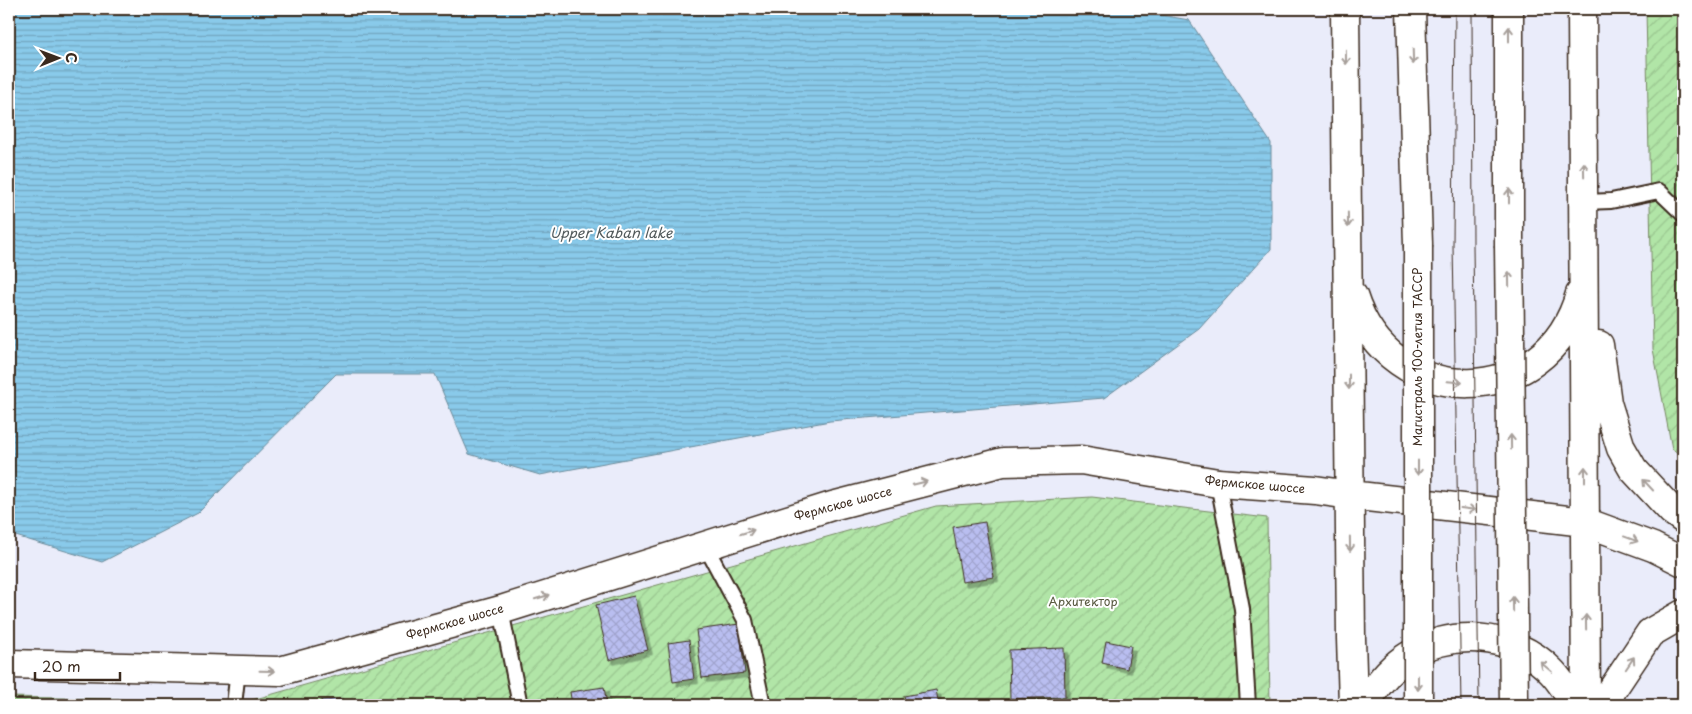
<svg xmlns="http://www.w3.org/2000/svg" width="1692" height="714" font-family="'Playpen Sans',sans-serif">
<defs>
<pattern id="garden-furrows" width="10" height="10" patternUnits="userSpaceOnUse" patternTransform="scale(1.25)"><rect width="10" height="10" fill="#b1e5a7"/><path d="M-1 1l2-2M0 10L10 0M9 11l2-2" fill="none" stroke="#99c58f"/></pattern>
<pattern id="water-rules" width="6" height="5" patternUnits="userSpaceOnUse" patternTransform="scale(1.25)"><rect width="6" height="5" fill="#89caea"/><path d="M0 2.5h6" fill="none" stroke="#71a4bd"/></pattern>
<pattern id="building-cross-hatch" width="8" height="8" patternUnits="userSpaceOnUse" patternTransform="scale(1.25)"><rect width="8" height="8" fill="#b9bef0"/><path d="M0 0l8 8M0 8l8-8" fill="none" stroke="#a0a3cd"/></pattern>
<filter id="shadow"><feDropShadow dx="4.5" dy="4.5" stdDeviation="0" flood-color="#0004"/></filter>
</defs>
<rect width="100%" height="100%" fill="#eaecfa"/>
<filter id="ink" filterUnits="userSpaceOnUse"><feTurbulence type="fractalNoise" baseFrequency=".02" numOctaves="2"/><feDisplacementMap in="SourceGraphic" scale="10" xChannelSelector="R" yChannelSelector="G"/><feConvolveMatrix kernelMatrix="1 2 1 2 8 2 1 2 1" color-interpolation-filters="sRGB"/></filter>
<g filter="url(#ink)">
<path fill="url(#garden-furrows)" stroke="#768862" d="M1646 9H1683V456L1672 449 1653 349Z
M1092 497 1267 518 1270 705H9V697L245 702 936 506Z"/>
<path fill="url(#water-rules)" stroke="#6a8a98" d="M9 9H1127L1189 20 1271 143V249L1199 329 1104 398 830 421 540 475 469 454 435 374H336L198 513 102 562 9 534Z"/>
<path fill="url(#building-cross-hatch)" stroke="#3b2a1e" filter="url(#shadow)" d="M985 522 994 577 962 582 953 527Z
M634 596 648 650 609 660 596 605Z
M739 624 745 673 702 678 696 630Z
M689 640 694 679 673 682 668 643Z
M1106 641 1131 646 1127 669 1102 663Z
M1064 648 1065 697 1010 699 1009 650Z
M604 687 607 705H572L570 692Z
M936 690 939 705H906L904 696Z
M343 699V705H321V700Z"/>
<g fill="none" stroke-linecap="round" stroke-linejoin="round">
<defs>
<path id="service" d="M1584 202 1611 201 1659 191 1683 214
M1218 483 1242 609 1248 705
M705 545 745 620 763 705
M501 610 520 705
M234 705 238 670"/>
<path id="tertiary" d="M9 664 280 671 501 610 832 506 1003 462 1081 460 1218 483 1315 490 1350 495"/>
<path id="secondary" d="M1345 9 1351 638 1353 705
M1411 9 1418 245
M1582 9 1586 705
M1509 245V9
M1353 296C1390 413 1547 412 1580 294
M1599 345 1607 403 1621 448 1633 469 1672 511 1683 519
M1350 495 1585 522 1653 547 1683 562
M1365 705C1375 687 1387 671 1404 659 1447 627 1514 632 1551 671 1561 681 1568 693 1575 705
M1606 705 1612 690 1650 633 1683 614"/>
</defs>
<use href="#service" stroke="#3b2a1e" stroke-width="18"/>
<use href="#tertiary" stroke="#3b2a1e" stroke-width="31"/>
<use href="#secondary" stroke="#3b2a1e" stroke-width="31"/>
<use href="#service" stroke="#fff" stroke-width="14"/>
<use href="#tertiary" stroke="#fff" stroke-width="28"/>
<use href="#secondary" stroke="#fff" stroke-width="28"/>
<path stroke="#3b2a1e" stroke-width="1" d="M1455 9 1453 245 1461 705
M1472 9 1473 245 1479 705"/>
<defs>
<path id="secondary-bridge" d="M1509 245 1514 705
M1418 705V245"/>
</defs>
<use href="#secondary-bridge" stroke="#3b2a1e" stroke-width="31" stroke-linecap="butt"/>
<use href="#secondary-bridge" stroke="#fff" stroke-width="28"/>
</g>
<defs><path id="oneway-shaft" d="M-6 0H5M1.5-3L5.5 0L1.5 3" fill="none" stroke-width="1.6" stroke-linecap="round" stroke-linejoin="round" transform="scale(1.25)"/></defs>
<g stroke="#a79f9a">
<use href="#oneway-shaft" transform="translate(1509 34) rotate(-90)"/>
<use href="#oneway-shaft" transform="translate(1346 57) rotate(89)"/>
<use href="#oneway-shaft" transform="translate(1413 57) rotate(88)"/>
<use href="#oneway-shaft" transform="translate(1584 170) rotate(-91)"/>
<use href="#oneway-shaft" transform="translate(1509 196) rotate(-90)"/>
<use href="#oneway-shaft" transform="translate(1348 220) rotate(89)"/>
<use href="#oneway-shaft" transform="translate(1509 279) rotate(-91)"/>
<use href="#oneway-shaft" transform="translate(1349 382) rotate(90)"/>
<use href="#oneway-shaft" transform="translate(1455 382) rotate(5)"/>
<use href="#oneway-shaft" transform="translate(1511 442) rotate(-91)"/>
<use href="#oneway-shaft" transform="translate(1418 468) rotate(90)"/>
<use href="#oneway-shaft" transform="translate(1585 474) rotate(-90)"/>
<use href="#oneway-shaft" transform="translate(920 483) rotate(-14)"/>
<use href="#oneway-shaft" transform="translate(1648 485) rotate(-133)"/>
<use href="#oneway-shaft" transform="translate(1468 509) rotate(7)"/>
<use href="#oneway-shaft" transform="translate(747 532) rotate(-17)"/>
<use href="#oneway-shaft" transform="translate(1631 539) rotate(20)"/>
<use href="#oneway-shaft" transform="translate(1350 544) rotate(89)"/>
<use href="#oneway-shaft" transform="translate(542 597) rotate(-17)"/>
<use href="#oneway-shaft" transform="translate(1513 604) rotate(-91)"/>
<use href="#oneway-shaft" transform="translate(1586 622) rotate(-91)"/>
<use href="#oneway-shaft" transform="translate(1630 663) rotate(-56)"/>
<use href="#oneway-shaft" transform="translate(1546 667) rotate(-140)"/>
<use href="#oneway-shaft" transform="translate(267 671) rotate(1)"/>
<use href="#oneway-shaft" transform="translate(1418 683) rotate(90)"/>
</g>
</g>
<g text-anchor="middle" stroke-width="4" stroke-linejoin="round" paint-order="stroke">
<g font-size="12" fill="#3b2a1e" stroke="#fff">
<text transform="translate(1418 357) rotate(-90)" y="4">Магистраль 100-летия ТАССР</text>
<text transform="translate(1255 485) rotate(5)" y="4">Фермское шоссе</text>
<text transform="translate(843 504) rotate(-15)" y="4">Фермское шоссе</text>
<text transform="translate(455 622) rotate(-16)" y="4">Фермское шоссе</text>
</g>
<g font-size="12" fill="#585940" stroke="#fff">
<text x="1083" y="606">Архитектор</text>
</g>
<g font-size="14" font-style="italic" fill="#525a5b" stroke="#fff">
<text x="611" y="238">Upper Kaban lake</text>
</g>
</g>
<rect width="1692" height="714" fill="none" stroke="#fff" stroke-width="30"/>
<rect x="15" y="15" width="1662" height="684" fill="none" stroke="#3b2a1e" stroke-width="2" filter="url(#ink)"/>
<g transform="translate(58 58) rotate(89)" stroke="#ffffff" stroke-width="4" paint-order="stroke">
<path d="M0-4L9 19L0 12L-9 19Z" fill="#3b2a1e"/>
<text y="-8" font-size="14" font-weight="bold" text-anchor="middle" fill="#3b2a1e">С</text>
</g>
<path d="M35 672v8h85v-8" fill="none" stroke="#3b2a1e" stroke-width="2.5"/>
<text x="42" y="672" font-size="15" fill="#3b2a1e" stroke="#ffffff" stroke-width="4" paint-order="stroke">20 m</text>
</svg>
